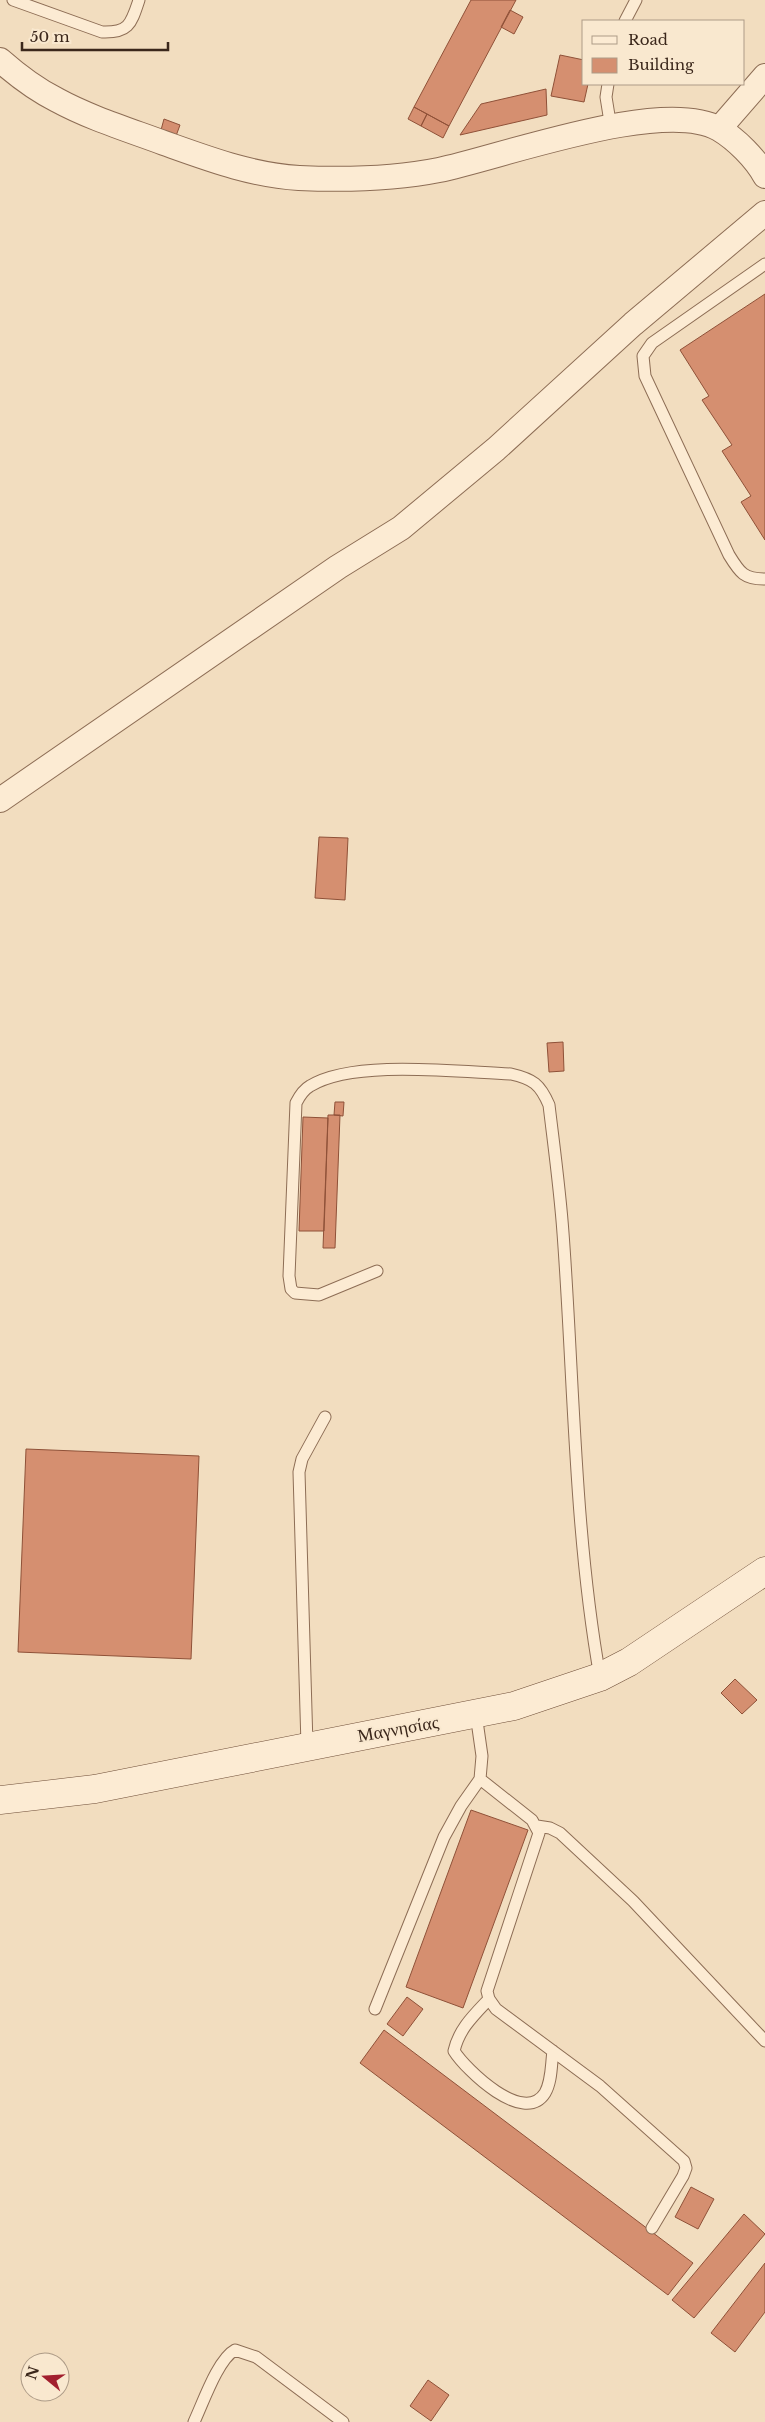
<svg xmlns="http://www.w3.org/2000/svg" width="765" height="2422" font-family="'Libre Baskerville',serif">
<rect width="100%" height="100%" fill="#f2ddbf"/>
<path fill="#d58f70" stroke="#8f5138" d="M471 0H516L449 126 414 107Z
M510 10 523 17 514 34 501 27Z
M560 55 584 60V84H588L584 102 551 96Z
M546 89 547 115 460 135 481 104Z
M414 107 427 114 421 126 408 119Z
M427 114 449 126 443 138 421 126Z
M164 119 180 125 176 136 161 130Z
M765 294V540L741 502 751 496 722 451 732 445 702 400 709 396 680 350Z
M319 837 348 838 345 900 315 898Z
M563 1042 564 1071 549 1072 547 1043Z
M335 1102H344L343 1116 334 1115Z
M328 1115H340L335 1248H323Z
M303 1117 328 1118 324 1231H299Z
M26 1449 199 1456 191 1659 18 1652Z
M735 1679 757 1700 742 1714 721 1693Z
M471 1810 528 1830 463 2008 406 1987Z
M407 1997 423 2009 403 2036 387 2024Z
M384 2030 693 2263 668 2295 360 2063Z
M691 2187 714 2199 698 2229 675 2217Z
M744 2214 765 2234 694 2318 672 2300Z
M765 2263V2312L735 2352 711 2333Z
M428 2380 449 2395 431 2421 410 2406Z"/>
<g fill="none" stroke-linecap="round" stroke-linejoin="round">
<defs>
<path id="lane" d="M13 0 102 32C129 33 131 24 139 0
M625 21 636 0
M608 84 606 97 611 128
M765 264 652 343 643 356 645 376 729 555C740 573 744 579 765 579
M377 1271 319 1295 295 1293 291 1289 289 1276 296 1103C299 1097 303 1090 310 1086 353 1059 459 1072 511 1074 533 1079 540 1084 549 1105 554 1147 560 1190 563 1233 574 1380 574 1531 600 1677
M307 1745 299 1472 302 1459 325 1417
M480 1779 532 1820 539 1833 487 1991 489 1999 496 2009 600 2086 684 2161 686 2168 683 2176 652 2228
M537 1826 550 1828 560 1833 633 1901 765 2041
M489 1999C473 2016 459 2029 454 2051 466 2070 524 2126 545 2093 552 2081 551 2065 553 2051
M375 2009 444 1837 461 1806 480 1779 482 1756 476 1714
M194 2422C203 2403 218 2359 235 2350L256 2357 343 2422"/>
<path id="street" d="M0 60C17 75 37 90 57 100 90 118 129 130 164 143 209 159 251 175 299 178 344 180 394 179 439 170 502 157 663 97 719 129 736 139 756 159 765 176
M719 129 765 76
M0 800 338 567 401 528 496 449 633 324 765 213"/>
<path id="secondary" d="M0 1800 95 1789 514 1706 600 1677 629 1662 765 1571"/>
</defs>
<use href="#lane" stroke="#8d6d55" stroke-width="13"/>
<use href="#street" stroke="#8d6d55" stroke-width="26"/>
<use href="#secondary" stroke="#6f4e38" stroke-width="29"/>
<use href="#lane" stroke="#fcebd3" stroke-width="11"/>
<use href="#street" stroke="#fcebd3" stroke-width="24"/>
<use href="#secondary" stroke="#fcebd3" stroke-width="28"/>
</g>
<g text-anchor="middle" stroke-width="4" stroke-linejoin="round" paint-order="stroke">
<g font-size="18" fill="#3b271b" stroke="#f9e8cf">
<text transform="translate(398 1729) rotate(-10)" y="6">Μαγνησίας</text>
</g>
</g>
<rect x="582" y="20" width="162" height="65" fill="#f9e8cf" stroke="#ad9b87"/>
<rect x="592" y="36" width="25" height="8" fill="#fcebd3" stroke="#ad9b87"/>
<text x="628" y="45" font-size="15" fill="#3b271b">Road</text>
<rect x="592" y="58" width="25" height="15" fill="#d58f70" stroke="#ad9b87"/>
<text x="628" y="70" font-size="15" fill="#3b271b">Building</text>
<g transform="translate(45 2377) rotate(288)"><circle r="24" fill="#f9e8cf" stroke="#ad9b87"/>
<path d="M0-4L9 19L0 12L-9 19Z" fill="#a21f2e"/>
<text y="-8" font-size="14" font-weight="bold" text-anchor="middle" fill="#3b271b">N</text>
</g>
<path d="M22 42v8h146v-8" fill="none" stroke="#3b271b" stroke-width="2.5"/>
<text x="30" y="42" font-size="15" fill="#3b271b" stroke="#f9e8cf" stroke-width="4" paint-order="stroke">50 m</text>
</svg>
